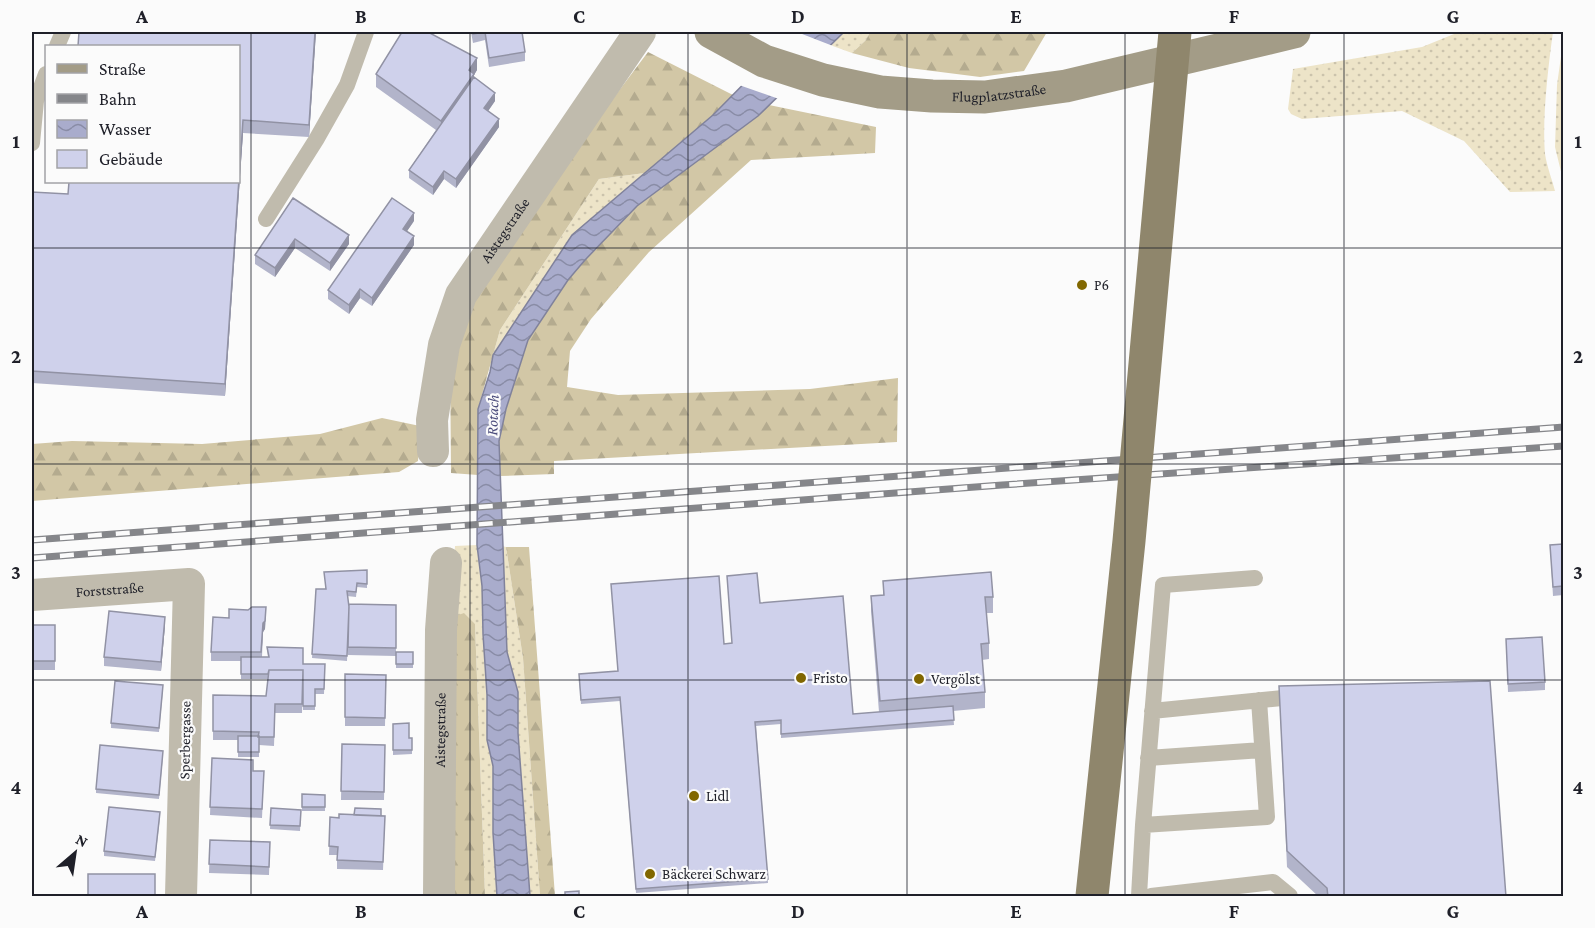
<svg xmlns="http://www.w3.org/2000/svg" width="1595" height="928" font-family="'Crimson Pro',serif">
<defs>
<pattern id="grass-dots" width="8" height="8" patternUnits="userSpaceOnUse" patternTransform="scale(1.5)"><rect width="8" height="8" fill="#ede4c8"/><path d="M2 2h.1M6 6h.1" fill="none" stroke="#cbc3ac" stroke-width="1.8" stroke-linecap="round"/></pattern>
<pattern id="forest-firs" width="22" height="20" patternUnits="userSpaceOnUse" patternTransform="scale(1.5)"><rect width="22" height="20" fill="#d2c7a6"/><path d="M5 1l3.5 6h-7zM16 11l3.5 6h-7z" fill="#b4ab8f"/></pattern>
<pattern id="water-waves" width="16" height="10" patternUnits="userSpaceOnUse" patternTransform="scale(1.5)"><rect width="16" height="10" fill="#a9accc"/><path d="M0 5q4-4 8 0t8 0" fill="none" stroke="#898ca6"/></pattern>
</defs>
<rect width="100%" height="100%" fill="#fbfbfb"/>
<path fill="url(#grass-dots)" d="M844 32H870L866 40 852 53 830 45Z
M1459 32H1553C1548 68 1542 119 1545 154 1547 167 1552 179 1555 191L1510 192 1464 141 1402 111 1302 119 1291 114 1288 109 1293 69 1422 47Z
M1563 42V180L1555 147 1557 85Z
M645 173 572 235 493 355 500 330 599 179Z
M477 545 482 586 483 634 487 695V740L493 766V833L497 896H485L475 624 450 618 455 546Z
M502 546 506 547 523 658 540 896H530L518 733V692L507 652Z"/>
<path fill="url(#forest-firs)" d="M870 32H1047L1024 71 980 77 909 68 852 53 866 40Z
M648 52 733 95 713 115 645 173 599 179 500 330 478 409V475L451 473 450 348 480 282 536 201Z
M769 105 876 127 875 153 751 160 649 252 591 319 570 351 567 387 618 395 810 389 898 378 897 442 554 461V474L500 476 499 441 506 409 528 340 568 280 585 260 637 206 758 116Z
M382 418 420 426 418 461 399 472 32 501V444L72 441 202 444 320 434Z
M506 547H529L555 896H540L523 658Z
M464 613 475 624 485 896H445L450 618Z"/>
<path fill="url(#water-waves)" stroke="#80829b" stroke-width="1.5" d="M795 32H844L758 116 637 206 585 260 568 280 528 340 506 409 499 441 507 652 518 692V733L530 896H497L493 833V766L487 740V695L483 634 482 586 477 545 478 409 490 372 493 355 572 235 713 115Z"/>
<path fill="#fbfbfb" d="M791 32H797L833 46 779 99 739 85Z"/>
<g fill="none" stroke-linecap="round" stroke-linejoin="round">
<path stroke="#c0bbad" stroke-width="16" d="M57 46 63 32
M32 143 36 101 46 74
M266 219 316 140 347 85 366 32
M1152 711 1302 696
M1148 758 1262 750
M1143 825 1267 817 1259 700
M1139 896 1143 825 1163 585 1255 578
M1151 896 1273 882 1290 896"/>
<g stroke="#c0bbad" stroke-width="32">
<path id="s1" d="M433 451 432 420 444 345 461 295 640 32"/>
<path id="s2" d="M32 595 189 584 181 896"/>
<path id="s3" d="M439 896 441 630 446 563"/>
</g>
<path stroke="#a39c87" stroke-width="33" id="s4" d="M711 32 764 61 823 80 880 92 932 96 985 97 1066 86 1294 32"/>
<defs>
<path id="rail" d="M32 540 1564 427
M32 558 1002 485 1564 446"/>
</defs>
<use href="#rail" stroke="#85868a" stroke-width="7"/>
<use href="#rail" stroke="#fbfbfb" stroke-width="4.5" stroke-dasharray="14" stroke-linecap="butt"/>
<path stroke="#8f866c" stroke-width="33" d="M1092 896 1129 541 1175 32"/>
</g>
<path fill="#b2b4ca" d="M316 32 309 137 243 133 225 396 32 383V192L68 194 238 46Z
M471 32H522L525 52V61L489 67 485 40 473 43Z
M477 70 474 75V77L495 101 488 111 499 127 456 188 444 179 433 195 409 178V170L436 130 376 87V74Z
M293 198 349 244 330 271 295 248 275 277 255 264V255Z
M414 221 407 231 414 245 372 306 360 298 349 314 328 299V290Z
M1563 544V595L1553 596 1550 545Z
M367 570V588L357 587 356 597 347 596 349 607 396 605V652H413V668H396V656L348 655V636L347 661 312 658 316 589H325Z
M883 581 993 597V613H986L989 643V659L982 660 985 692V708L953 711 954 725 781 738V724L756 726 768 883 636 893 620 701 581 704 579 678 618 671 724 644 732 643 760 603 853 714 879 712 871 611V596L883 595Z
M266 615 265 629 263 632 262 657H268L267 647 303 664H325L324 694H315V710H303V682L302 713H275L274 746 259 745V757H238V740H213V695L266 696 268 679H241V661H211V652L229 618Z
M32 625H55V670H32Z
M165 625 161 671 104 666V657Z
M1506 639 1545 682V690L1508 692Z
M345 674 386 675 385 726H345Z
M1279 686 1506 897H1319L1287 867Z
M163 690 159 732 111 728V723Z
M393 724 409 738H412V754L393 755Z
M342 744 385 745 384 800H341Z
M163 756 159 799 96 793V789Z
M212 758 253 771H264L262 818 210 815Z
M302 794 325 795V811H302Z
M271 808 301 810 300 831 270 829Z
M385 816 383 870 337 869V855H329L330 817Z
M160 817 155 861 104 856V851Z
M210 840 270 842 269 875 209 873Z"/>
<path fill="#9192a4" d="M315 32H316L309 137V125Z
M477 58V70L474 75V86L441 133V121L469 70Z
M495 93V101L484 117V108Z
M499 119V127L456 188V179Z
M243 120V133L225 396V384Z
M444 171V179L433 195V187Z
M414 213V221L403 237V229Z
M349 235V244L330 271V263Z
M414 236V245L372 306V298Z
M295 239V248L275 277V268Z
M360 289V298L349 314V305Z
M266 607 265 629 263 632 261 661 263 623Z
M165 617V625L161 671V662Z"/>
<path fill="#cfd1eb" stroke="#9192a4" stroke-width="1.5" d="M79 32H315L309 125 243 120 225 384 32 371V192L68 194 69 182H238V46H78Z
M402 32H428L477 58 469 70 474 74 441 121 376 74Z
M472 32H522L525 52 489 58 485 32 473 34Z
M474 77 495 93 484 108 499 119 456 179 444 171 433 187 409 170Z
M293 198 349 235 330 263 295 239 275 268 255 255Z
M392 198 414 213 403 229 414 236 372 298 360 289 349 305 328 290Z
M1563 544V586L1553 587 1550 545Z
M367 570V584L357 583 356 592 347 591 349 607 347 656 312 654 316 589H326L324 572Z
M991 572 993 597H985L989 643 981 644 985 692 880 701 871 596 884 595 883 581Z
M757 573 760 603 843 596 853 714 953 706 954 720 781 734V720L755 722 768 879 636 889 620 697 581 700 579 674 618 671 611 584 719 576 724 644 732 643 727 576Z
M349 604 396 605V648L348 647Z
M252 607H266L265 621 263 623 261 652H211L213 617 229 618V609L248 610Z
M109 611 165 617 161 662 104 657Z
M32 625H55V661H32Z
M1542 637 1545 682 1508 684 1506 639Z
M267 647 303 648V664H325L324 689H315V706H303V670H269L268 674H241V657H269Z
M396 652H413V664H396Z
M269 670H303L302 704H275L274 737H258L259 732 213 731V695L266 696Z
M345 674 386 675 385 718 345 717Z
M115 681 163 685 159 728 111 723Z
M1490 681 1506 897H1328L1327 888 1287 851 1279 686Z
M409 723V738H412V750H393V724Z
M238 736H259V752H238Z
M342 744 385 745 384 792 341 791Z
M100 745 163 751 159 795 96 789Z
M212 758 253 760V771H264L262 809 210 807Z
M302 794 325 795V807H302Z
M109 807 160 812 155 857 104 851Z
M271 808 301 810 300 826 270 825Z
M355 808 381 809V816L354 815Z
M339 814 385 816 383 862 337 860 338 847 329 846 330 817 339 818Z
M210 840 270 842 269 867 209 864Z
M88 874H155V897H88Z
M579 891V897H565V892Z"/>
<path fill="none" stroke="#1f2029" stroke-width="1.5" stroke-opacity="0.55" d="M251 32V896M470 32V896M688 32V896M907 32V896M1125 32V896M1344 32V896M32 248H1564M32 464H1564M32 680H1564"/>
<g fill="#816700" stroke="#fbfbfb" stroke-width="2">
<circle cx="1082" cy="285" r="6"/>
<circle cx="801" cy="678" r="6"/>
<circle cx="919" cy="679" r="6"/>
<circle cx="694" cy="796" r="6"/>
<circle cx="650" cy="874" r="6"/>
</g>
<g text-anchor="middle" stroke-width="4.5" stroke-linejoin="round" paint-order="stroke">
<g font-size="15" fill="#1f2029" stroke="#fbfbfb">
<text dy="5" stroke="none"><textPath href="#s4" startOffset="300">Flugplatzstraße</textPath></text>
<text dy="5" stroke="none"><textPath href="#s1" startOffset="238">Aistegstraße</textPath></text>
<text dy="5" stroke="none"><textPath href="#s2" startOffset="78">Forststraße</textPath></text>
<text dy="5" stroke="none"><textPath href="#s3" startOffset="166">Aistegstraße</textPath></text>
<text transform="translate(185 740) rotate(-89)" y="5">Sperbergasse</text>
</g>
<g font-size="15" fill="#1f2029" stroke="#fbfbfb" text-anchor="start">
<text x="1094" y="290">P6</text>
<text x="813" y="683">Fristo</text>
<text x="931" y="684">Vergölst</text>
<text x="706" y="801">Lidl</text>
<text x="662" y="879">Bäckerei Schwarz</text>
</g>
<g font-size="16" font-style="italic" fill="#4d4e7d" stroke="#fbfbfb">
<text transform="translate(492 415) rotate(-88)" y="6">Rotach</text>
</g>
</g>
<rect width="1595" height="928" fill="none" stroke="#fbfbfb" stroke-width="66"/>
<rect x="45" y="45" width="195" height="138" fill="#fbfbfb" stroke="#a3a3a7" stroke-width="1.5"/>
<rect x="57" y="64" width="30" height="9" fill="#a39c87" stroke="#a3a3a7" stroke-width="1.5"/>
<text x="99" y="75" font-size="18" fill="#1f2029">Straße</text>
<rect x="57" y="94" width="30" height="9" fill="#85868a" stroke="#a3a3a7" stroke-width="1.5"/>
<text x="99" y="105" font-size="18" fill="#1f2029">Bahn</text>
<rect x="57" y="120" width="30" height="18" fill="url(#water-waves)" stroke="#a3a3a7" stroke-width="1.5"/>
<text x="99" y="135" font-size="18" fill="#1f2029">Wasser</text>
<rect x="57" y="150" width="30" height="18" fill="#cfd1eb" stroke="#a3a3a7" stroke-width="1.5"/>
<text x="99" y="165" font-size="18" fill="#1f2029">Gebäude</text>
<g transform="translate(75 853) rotate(29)" stroke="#fbfbfb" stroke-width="4.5" paint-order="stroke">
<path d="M0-4.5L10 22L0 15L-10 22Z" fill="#1f2029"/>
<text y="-9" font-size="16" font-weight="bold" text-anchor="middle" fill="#1f2029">N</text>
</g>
<rect x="33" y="33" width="1529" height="862" fill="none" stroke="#1f2029" stroke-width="2"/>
<g font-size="20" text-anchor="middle" font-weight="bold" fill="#1f2029">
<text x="142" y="23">A</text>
<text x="361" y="23">B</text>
<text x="579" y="23">C</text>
<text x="798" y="23">D</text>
<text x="1016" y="23">E</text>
<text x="1234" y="23">F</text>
<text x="1453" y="23">G</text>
<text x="16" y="148">1</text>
<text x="1578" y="148">1</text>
<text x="16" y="363">2</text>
<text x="1578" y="363">2</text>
<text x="16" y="579">3</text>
<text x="1578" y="579">3</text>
<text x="16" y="794">4</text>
<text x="1578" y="794">4</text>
<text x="142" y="918">A</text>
<text x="361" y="918">B</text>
<text x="579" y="918">C</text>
<text x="798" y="918">D</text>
<text x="1016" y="918">E</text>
<text x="1234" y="918">F</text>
<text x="1453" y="918">G</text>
</g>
</svg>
